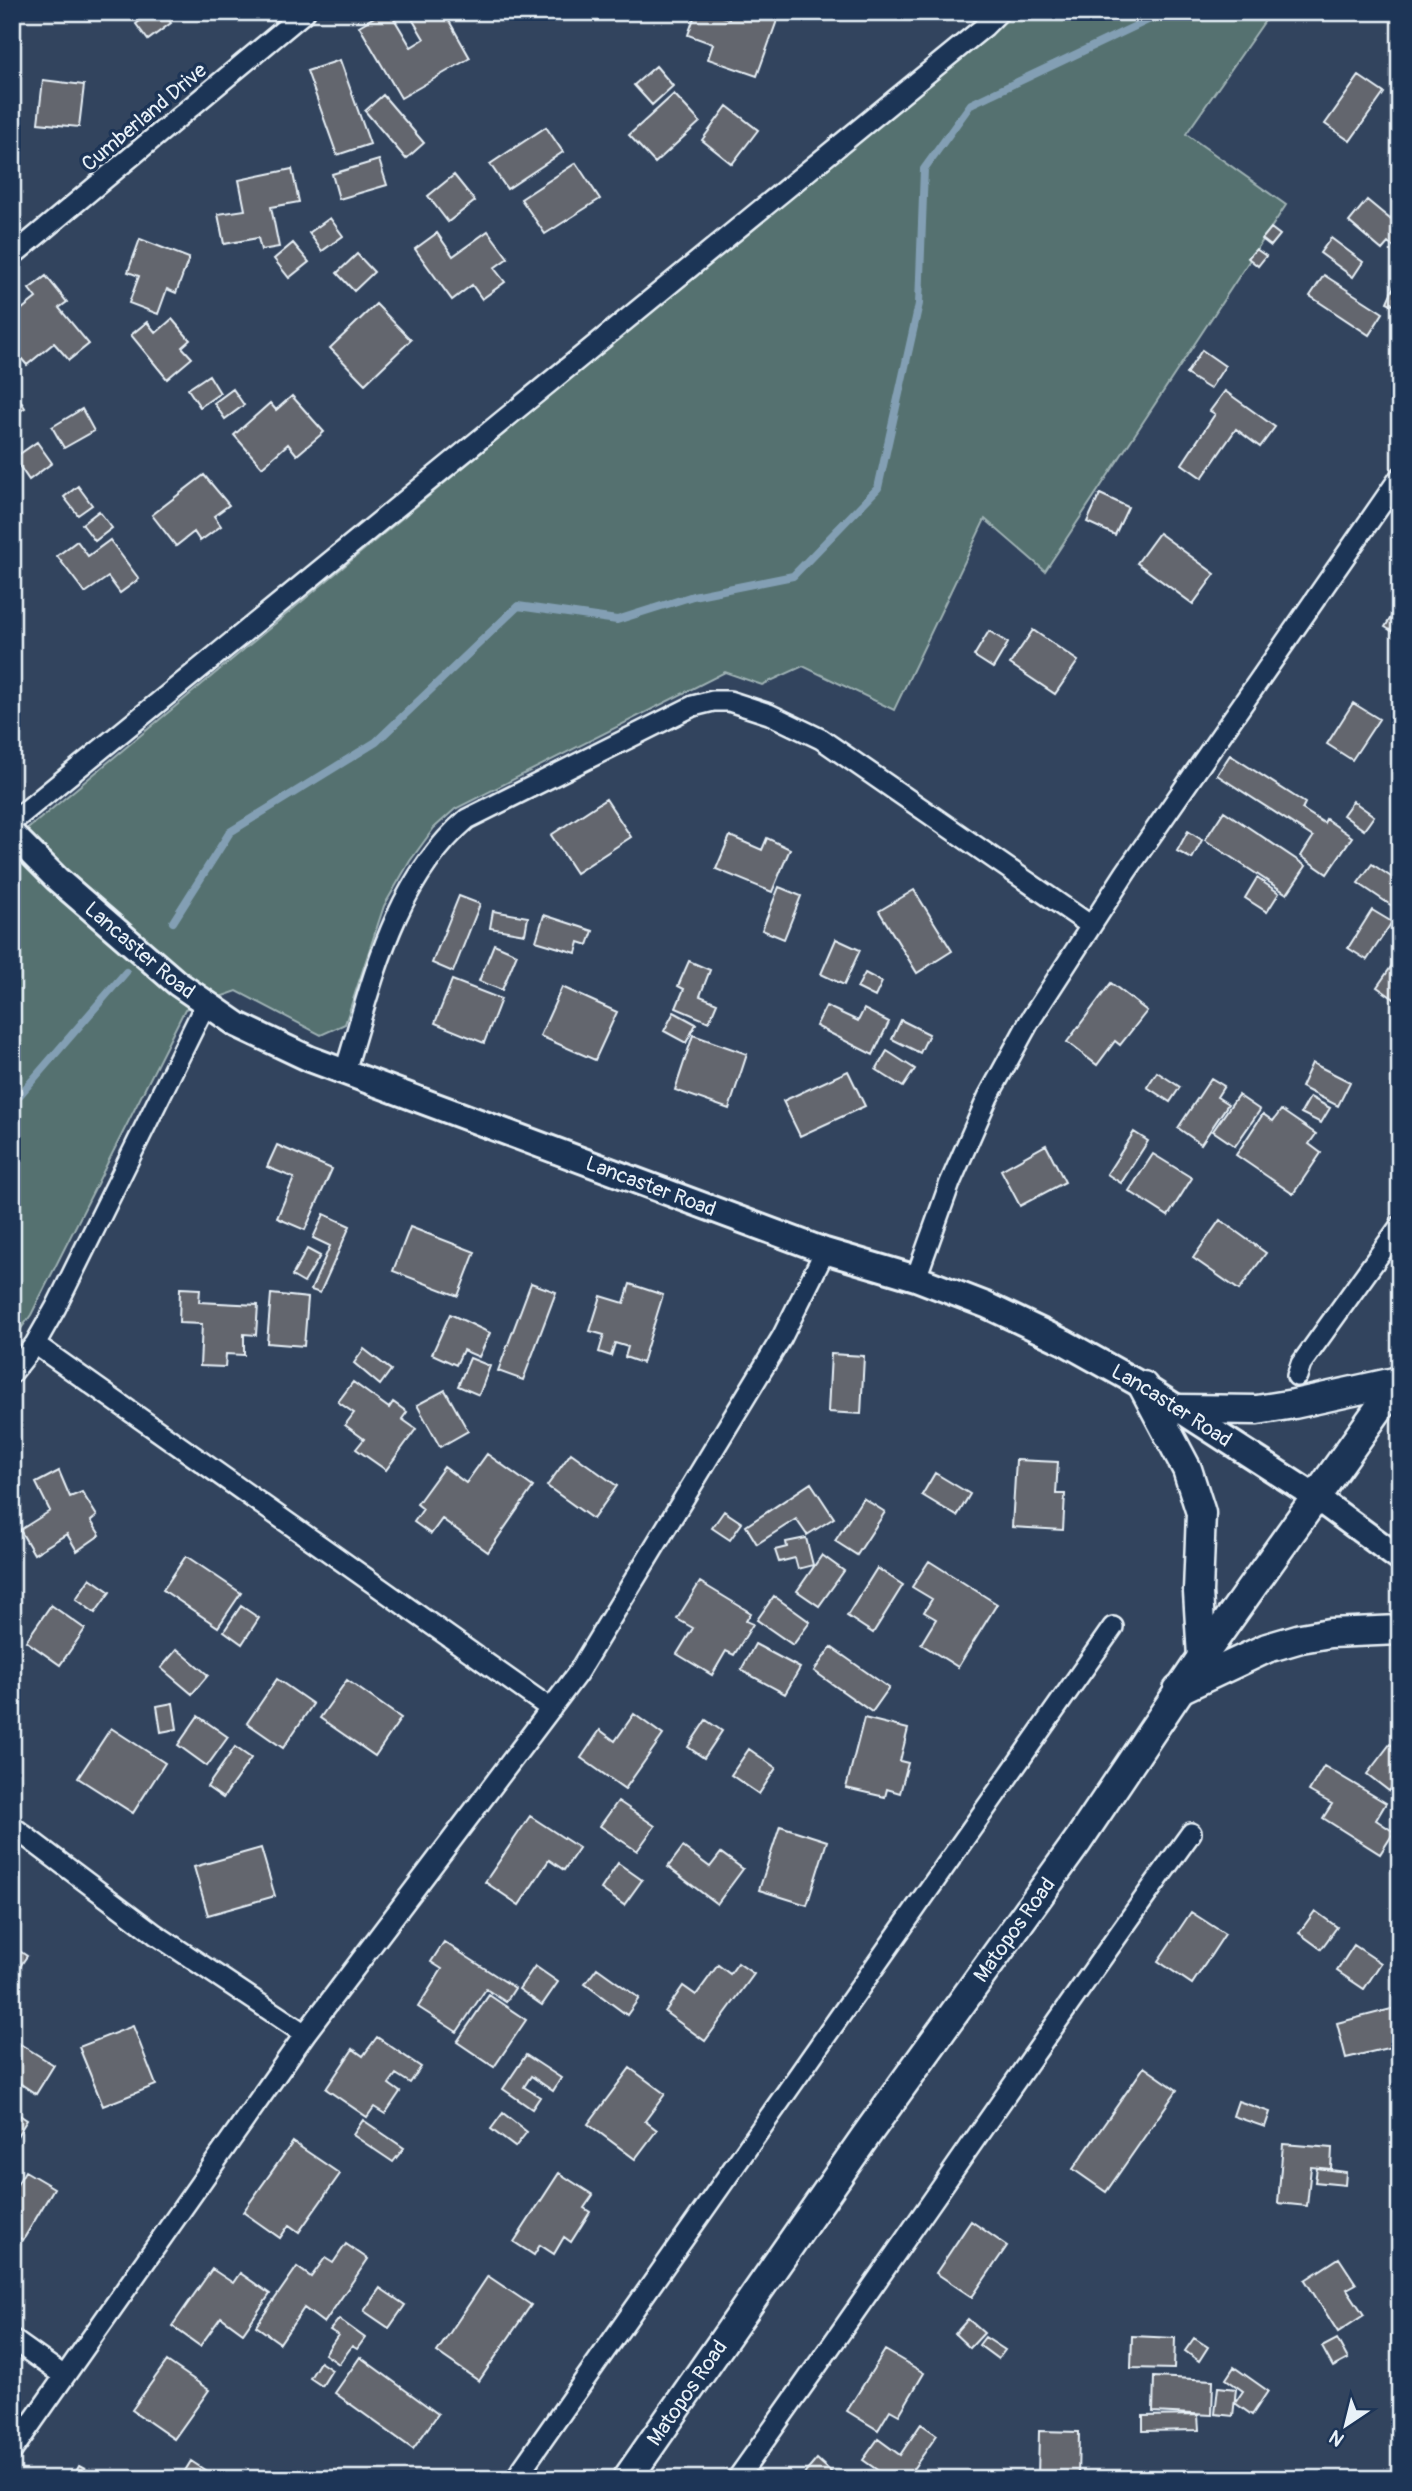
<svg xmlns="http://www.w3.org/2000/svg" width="1412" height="2491" font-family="Pangolin,sans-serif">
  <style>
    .green { fill: #54716f; stroke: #9eb1b4; stroke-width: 2 }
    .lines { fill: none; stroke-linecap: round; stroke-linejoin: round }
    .stream { stroke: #839fb4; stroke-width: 8 }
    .building { fill: #64666e; stroke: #e8f1f8; stroke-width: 2 }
    .minor-casing { stroke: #e8f1f8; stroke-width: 24 }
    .tertiary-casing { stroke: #e8f1f8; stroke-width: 30 }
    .secondary-casing { stroke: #e8f1f8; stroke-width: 33 }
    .minor { stroke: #1d3557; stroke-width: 19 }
    .tertiary { stroke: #1d3557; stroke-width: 24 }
    .secondary { stroke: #1d3557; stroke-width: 28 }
    .labels { text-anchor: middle; stroke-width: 7; stroke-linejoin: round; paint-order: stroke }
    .street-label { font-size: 21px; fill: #e8f1f8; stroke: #1d3557 }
  </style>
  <rect width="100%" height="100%" fill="#32445e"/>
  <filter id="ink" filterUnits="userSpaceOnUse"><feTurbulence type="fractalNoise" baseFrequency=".0143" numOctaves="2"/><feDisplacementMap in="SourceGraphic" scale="14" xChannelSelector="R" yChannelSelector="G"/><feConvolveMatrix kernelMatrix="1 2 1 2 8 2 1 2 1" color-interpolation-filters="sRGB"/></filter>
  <g filter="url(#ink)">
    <path class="green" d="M 1007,12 L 1271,12 L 1186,134 L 1286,205 L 1045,571 L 985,519 L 894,710 L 803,666 L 762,685 L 725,672 L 455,809 L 434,828 L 410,861 L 384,906 L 345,1024 L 321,1035 L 237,991 L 185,1009 L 31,1315 L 12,1341 L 12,842 L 990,30 Z"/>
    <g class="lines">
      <path class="stream" d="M 173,922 L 230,832 L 376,742 L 518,606 L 617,620 L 693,596 L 793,576 L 878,488 L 919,304 L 924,169 L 971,104 L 1165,12
        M 12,1104 L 126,972"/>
    </g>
    <path class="building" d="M 152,12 L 163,12 L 171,23 L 148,40 L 136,24 Z
      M 383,12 L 390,12 L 411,47 L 424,39 L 408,12 L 444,12 L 470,58 L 401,98 L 359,26 Z
      M 696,12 L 712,12 L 729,19 L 731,12 L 780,12 L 757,76 L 708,59 L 713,44 L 688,35 Z
      M 340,60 L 370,144 L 337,155 L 307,71 Z
      M 656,66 L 673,86 L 652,105 L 634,85 Z
      M 1359,76 L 1384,93 L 1350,141 L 1325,124 Z
      M 43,80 L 84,85 L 79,127 L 38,123 Z
      M 674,94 L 700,122 L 655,163 L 629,135 Z
      M 383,95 L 424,143 L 406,159 L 365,111 Z
      M 727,106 L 758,130 L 732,164 L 702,140 Z
      M 546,127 L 563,152 L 507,189 L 490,164 Z
      M 379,160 L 387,185 L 339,199 L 332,174 Z
      M 576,163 L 600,199 L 545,234 L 521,199 Z
      M 292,169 L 299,202 L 271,207 L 279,247 L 261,250 L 258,238 L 224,244 L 218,214 L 245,210 L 239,180 Z
      M 454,175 L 475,201 L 448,222 L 428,196 Z
      M 1367,200 L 1390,219 L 1400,206 L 1400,252 L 1388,243 L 1382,250 L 1349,222 Z
      M 330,218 L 343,236 L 322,251 L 309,233 Z
      M 1271,228 L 1280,235 L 1271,246 L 1262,239 Z
      M 488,231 L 508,258 L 494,268 L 505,282 L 482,299 L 472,285 L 452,300 L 415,249 L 437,233 L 453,256 Z
      M 1331,238 L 1363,262 L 1353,277 L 1320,253 Z
      M 140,239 L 189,258 L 176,293 L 167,289 L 158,314 L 129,303 L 139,276 L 128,272 Z
      M 293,243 L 309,262 L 289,278 L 274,259 Z
      M 1256,249 L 1266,256 L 1258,266 L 1248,258 Z
      M 357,254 L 374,272 L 354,291 L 337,273 Z
      M 1324,275 L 1383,313 L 1369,335 L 1310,296 Z
      M 46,276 L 67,302 L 59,308 L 89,344 L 69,360 L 54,343 L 27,365 L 12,348 L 12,317 L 36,298 L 29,289 Z
      M 1394,286 L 1400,289 L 1400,308 L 1387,302 Z
      M 376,304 L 411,340 L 365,384 L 330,348 Z
      M 172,319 L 190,340 L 182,347 L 192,358 L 167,379 L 131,335 L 147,322 L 156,333 Z
      M 1202,350 L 1225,366 L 1210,389 L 1186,374 Z
      M 209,375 L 220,393 L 200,407 L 188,389 Z
      M 12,388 L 25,408 L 12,416 Z
      M 233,389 L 244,405 L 225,419 L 214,403 Z
      M 1225,391 L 1275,427 L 1260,447 L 1236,429 L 1202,478 L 1182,464 L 1215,414 L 1210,411 Z
      M 292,396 L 324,432 L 297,455 L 288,444 L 262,467 L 234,435 L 270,403 L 276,410 Z
      M 82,409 L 94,431 L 64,448 L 52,427 Z
      M 37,442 L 52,463 L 29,480 L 14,458 Z
      M 204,475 L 229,505 L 214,516 L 221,526 L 200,541 L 194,532 L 176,546 L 152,515 Z
      M 78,486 L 92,505 L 78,515 L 64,497 Z
      M 1100,494 L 1128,507 L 1115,535 L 1087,522 Z
      M 99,511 L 112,528 L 95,541 L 82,524 Z
      M 1159,533 L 1215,574 L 1193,604 L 1137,563 Z
      M 110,540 L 139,579 L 120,593 L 108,577 L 85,593 L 57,556 L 77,541 L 88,556 Z
      M 1400,603 L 1400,636 L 1385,627 Z
      M 1033,630 L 1078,661 L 1055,694 L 1010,664 Z
      M 989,631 L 1008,643 L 993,668 L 974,656 Z
      M 1353,703 L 1379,719 L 1352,760 L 1327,744 Z
      M 1230,755 L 1305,803 L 1302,809 L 1324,823 L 1326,819 L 1352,837 L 1327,874 L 1301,856 L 1313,837 L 1217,775 Z
      M 606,799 L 631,837 L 576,873 L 551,835 Z
      M 1353,801 L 1374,816 L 1364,830 L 1343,815 Z
      M 1224,811 L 1306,866 L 1287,894 L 1205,840 Z
      M 1188,831 L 1202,840 L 1192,859 L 1177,851 Z
      M 730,836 L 762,850 L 767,838 L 790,849 L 772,892 L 716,869 Z
      M 1372,864 L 1400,883 L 1400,896 L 1392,906 L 1358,883 Z
      M 1257,878 L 1279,893 L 1267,912 L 1245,898 Z
      M 779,887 L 801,896 L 784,939 L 762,930 Z
      M 914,890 L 952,951 L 917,973 L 879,911 Z
      M 459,896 L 480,904 L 453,972 L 432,963 Z
      M 1372,910 L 1392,922 L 1367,960 L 1348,948 Z
      M 493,911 L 528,917 L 525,934 L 490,928 Z
      M 544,915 L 593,931 L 588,945 L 579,942 L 576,953 L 536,941 Z
      M 836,939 L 860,950 L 844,985 L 821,974 Z
      M 494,944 L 517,954 L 502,990 L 479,981 Z
      M 1400,954 L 1400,1003 L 1377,987 Z
      M 689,961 L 710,970 L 700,996 L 717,1003 L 709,1022 L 676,1008 L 684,989 L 678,986 Z
      M 865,973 L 882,982 L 875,997 L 857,988 Z
      M 452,980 L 501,999 L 484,1043 L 435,1023 Z
      M 1111,983 L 1147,1011 L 1120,1045 L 1115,1041 L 1097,1065 L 1067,1042 Z
      M 562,987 L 617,1012 L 595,1060 L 540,1036 Z
      M 826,1006 L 858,1021 L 864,1009 L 889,1022 L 873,1055 L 816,1026 Z
      M 674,1012 L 696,1024 L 686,1043 L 664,1031 Z
      M 901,1020 L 929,1034 L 920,1053 L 892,1039 Z
      M 693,1035 L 747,1054 L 729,1109 L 675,1090 Z
      M 887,1051 L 915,1069 L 903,1087 L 876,1070 Z
      M 1312,1063 L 1350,1082 L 1338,1106 L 1301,1087 Z
      M 848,1071 L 865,1106 L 800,1136 L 783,1101 Z
      M 1157,1072 L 1180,1087 L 1170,1102 L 1147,1087 Z
      M 1211,1078 L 1224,1086 L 1217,1097 L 1228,1104 L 1201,1144 L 1178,1128 Z
      M 1238,1095 L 1260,1110 L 1235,1146 L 1213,1131 Z
      M 1310,1097 L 1330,1108 L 1321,1123 L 1301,1113 Z
      M 1281,1110 L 1316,1134 L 1309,1144 L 1321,1153 L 1293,1194 L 1236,1155 L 1263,1114 L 1273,1121 Z
      M 1134,1132 L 1148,1141 L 1121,1183 L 1107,1174 Z
      M 277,1145 L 332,1169 L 305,1230 L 277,1218 L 294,1178 L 267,1167 Z
      M 1046,1145 L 1065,1182 L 1020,1206 L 1001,1170 Z
      M 1153,1154 L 1192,1178 L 1168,1216 L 1129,1191 Z
      M 324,1214 L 350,1226 L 320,1293 L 311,1290 L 330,1246 L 313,1238 Z
      M 1220,1220 L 1266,1253 L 1239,1290 L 1193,1258 Z
      M 410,1227 L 475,1252 L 458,1296 L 393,1271 Z
      M 307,1249 L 320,1256 L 304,1283 L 292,1276 Z
      M 531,1283 L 556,1292 L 523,1380 L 498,1371 Z
      M 630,1284 L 663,1295 L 642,1363 L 625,1357 L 628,1347 L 615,1343 L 611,1356 L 599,1352 L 604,1335 L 590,1331 L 601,1296 L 624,1303 Z
      M 180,1288 L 200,1289 L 199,1302 L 258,1305 L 256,1335 L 244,1334 L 244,1355 L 226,1354 L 225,1367 L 200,1366 L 202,1324 L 179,1323 Z
      M 271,1294 L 308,1298 L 304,1346 L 267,1343 Z
      M 450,1314 L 490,1333 L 479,1357 L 463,1350 L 456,1365 L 432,1354 Z
      M 364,1349 L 391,1370 L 380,1385 L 354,1363 Z
      M 831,1354 L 864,1356 L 861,1414 L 828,1412 Z
      M 470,1358 L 490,1366 L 479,1395 L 458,1386 Z
      M 353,1382 L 389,1408 L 393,1402 L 407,1412 L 402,1419 L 416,1429 L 386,1470 L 356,1449 L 364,1439 L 345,1425 L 354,1413 L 338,1402 Z
      M 445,1390 L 468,1431 L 440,1447 L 417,1405 Z
      M 571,1453 L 617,1486 L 593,1519 L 547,1486 Z
      M 487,1454 L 533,1487 L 488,1552 L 442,1519 L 431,1534 L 414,1522 L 423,1509 L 417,1504 L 444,1467 L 466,1483 Z
      M 1016,1460 L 1058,1462 L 1056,1494 L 1065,1494 L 1063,1530 L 1012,1527 Z
      M 59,1471 L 70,1497 L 82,1492 L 97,1516 L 91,1521 L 100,1535 L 77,1551 L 67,1534 L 34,1554 L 20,1530 L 50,1511 L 36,1483 Z
      M 935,1473 L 970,1494 L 957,1516 L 922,1495 Z
      M 811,1483 L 834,1518 L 807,1535 L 796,1519 L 757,1544 L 746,1526 Z
      M 863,1498 L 885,1512 L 857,1555 L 835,1541 Z
      M 724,1511 L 742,1523 L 730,1540 L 712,1528 Z
      M 806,1538 L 813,1565 L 798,1569 L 795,1558 L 779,1562 L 775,1550 L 787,1547 L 786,1542 Z
      M 822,1555 L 844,1571 L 819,1606 L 797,1591 Z
      M 186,1556 L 241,1593 L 218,1627 L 163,1590 Z
      M 929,1561 L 997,1604 L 958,1667 L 921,1644 L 936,1619 L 924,1612 L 932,1599 L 912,1587 Z
      M 877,1568 L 903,1585 L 873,1633 L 847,1616 Z
      M 90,1578 L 110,1592 L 95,1613 L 76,1599 Z
      M 700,1582 L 751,1613 L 746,1621 L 753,1624 L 734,1655 L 726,1651 L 712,1675 L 677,1654 L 693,1628 L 677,1619 Z
      M 774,1596 L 810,1622 L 793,1645 L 757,1620 Z
      M 51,1605 L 85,1629 L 60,1665 L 26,1641 Z
      M 241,1606 L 259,1618 L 242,1644 L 224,1631 Z
      M 755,1644 L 800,1668 L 785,1694 L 741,1670 Z
      M 831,1647 L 889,1688 L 872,1712 L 814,1671 Z
      M 177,1649 L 208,1675 L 192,1694 L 161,1668 Z
      M 277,1679 L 313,1704 L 283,1748 L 247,1723 Z
      M 347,1680 L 401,1718 L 375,1756 L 320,1718 Z
      M 173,1703 L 177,1729 L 161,1732 L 157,1706 Z
      M 634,1714 L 663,1735 L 625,1789 L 581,1758 L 600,1730 L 615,1741 Z
      M 198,1716 L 228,1737 L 207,1766 L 178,1745 Z
      M 864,1718 L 908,1729 L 900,1761 L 908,1763 L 900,1793 L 887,1789 L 885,1797 L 846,1788 Z
      M 706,1720 L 722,1731 L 704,1758 L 688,1747 Z
      M 111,1728 L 165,1763 L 133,1813 L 78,1778 Z
      M 1390,1744 L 1400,1751 L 1400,1777 L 1389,1791 L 1367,1774 Z
      M 235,1747 L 251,1758 L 223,1798 L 207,1787 Z
      M 749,1749 L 776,1768 L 759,1794 L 731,1775 Z
      M 1324,1766 L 1386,1803 L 1376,1820 L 1394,1832 L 1380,1854 L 1323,1818 L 1332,1804 L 1309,1791 Z
      M 618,1801 L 655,1826 L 637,1851 L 600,1826 Z
      M 530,1816 L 579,1848 L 564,1870 L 549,1860 L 519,1905 L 485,1882 Z
      M 780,1826 L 827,1841 L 807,1905 L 759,1890 Z
      M 683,1847 L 710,1867 L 721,1853 L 743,1869 L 717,1904 L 668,1867 Z
      M 261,1848 L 275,1896 L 208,1915 L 194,1867 Z
      M 618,1863 L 642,1880 L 624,1905 L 601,1889 Z
      M 1315,1911 L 1337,1927 L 1321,1949 L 1299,1933 Z
      M 1191,1912 L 1225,1934 L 1192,1984 L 1158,1961 Z
      M 444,1942 L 515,1988 L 506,2002 L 486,1989 L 457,2032 L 418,2007 L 442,1969 L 431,1962 Z
      M 1354,1945 L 1381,1963 L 1364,1989 L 1337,1971 Z
      M 12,1946 L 27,1956 L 12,1978 Z
      M 738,1963 L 754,1974 L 705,2041 L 665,2012 L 683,1986 L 696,1995 L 718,1965 L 730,1974 Z
      M 535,1966 L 558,1982 L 542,2005 L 519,1989 Z
      M 597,1968 L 639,1998 L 627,2015 L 585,1984 Z
      M 489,1995 L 526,2020 L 494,2067 L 457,2042 Z
      M 1399,2007 L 1400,2045 L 1346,2058 L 1337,2023 Z
      M 133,2026 L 156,2085 L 103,2106 L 79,2047 Z
      M 377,2037 L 421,2067 L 410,2083 L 396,2074 L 389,2084 L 400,2092 L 385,2114 L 374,2107 L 367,2117 L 326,2089 L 353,2049 L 363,2056 Z
      M 20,2044 L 54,2065 L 36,2094 L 12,2078 L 12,2056 Z
      M 526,2055 L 561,2078 L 553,2091 L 531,2076 L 524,2087 L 540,2097 L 532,2109 L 503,2089 Z
      M 1144,2067 L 1177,2090 L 1106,2192 L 1073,2169 Z
      M 630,2068 L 665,2094 L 645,2121 L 657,2130 L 635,2159 L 588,2124 Z
      M 1238,2101 L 1270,2112 L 1265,2127 L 1233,2116 Z
      M 12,2110 L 27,2120 L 15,2139 L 12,2137 Z
      M 503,2113 L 527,2132 L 515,2147 L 491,2129 Z
      M 363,2120 L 404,2148 L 393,2162 L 353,2135 Z
      M 293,2142 L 340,2174 L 299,2232 L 289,2225 L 280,2238 L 243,2212 Z
      M 1283,2144 L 1332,2148 L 1331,2169 L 1311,2167 L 1307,2206 L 1278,2203 Z
      M 1317,2168 L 1346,2172 L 1345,2185 L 1315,2182 Z
      M 25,2171 L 54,2188 L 23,2240 L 12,2233 L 12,2193 Z
      M 559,2173 L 593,2195 L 584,2208 L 590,2212 L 571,2242 L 564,2237 L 554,2254 L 540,2245 L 534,2255 L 514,2242 Z
      M 971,2221 L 1007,2246 L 972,2297 L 936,2273 Z
      M 346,2244 L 368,2259 L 324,2323 L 304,2308 L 280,2343 L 256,2326 L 297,2267 L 311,2277 L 325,2258 L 333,2263 Z
      M 1339,2258 L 1356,2284 L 1347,2289 L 1364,2315 L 1338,2332 L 1305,2280 Z
      M 212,2269 L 233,2283 L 240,2273 L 270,2294 L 243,2333 L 221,2317 L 200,2346 L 172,2326 Z
      M 488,2276 L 531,2305 L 479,2381 L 437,2352 Z
      M 380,2288 L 405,2305 L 389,2328 L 364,2311 Z
      M 339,2319 L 365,2338 L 357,2349 L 352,2346 L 339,2364 L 325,2354 L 338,2335 L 330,2330 Z
      M 968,2319 L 984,2333 L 970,2348 L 955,2334 Z
      M 1132,2336 L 1175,2338 L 1174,2369 L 1131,2368 Z
      M 985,2337 L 1005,2350 L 998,2359 L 979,2345 Z
      M 1194,2338 L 1208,2347 L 1199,2361 L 1185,2351 Z
      M 1337,2339 L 1348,2359 L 1333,2367 L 1322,2347 Z
      M 885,2350 L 924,2373 L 899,2415 L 890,2410 L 878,2430 L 847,2411 Z
      M 360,2357 L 438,2414 L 413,2449 L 335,2393 Z
      M 167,2361 L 209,2390 L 174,2439 L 132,2410 Z
      M 320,2362 L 332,2370 L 322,2386 L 310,2378 Z
      M 1234,2367 L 1268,2391 L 1252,2415 L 1235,2403 L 1243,2391 L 1226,2379 Z
      M 1154,2377 L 1213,2380 L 1212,2415 L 1153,2412 Z
      M 1218,2387 L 1236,2389 L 1233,2416 L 1215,2414 Z
      M 1198,2415 L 1199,2430 L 1143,2431 L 1143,2416 Z
      M 921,2424 L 937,2435 L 906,2479 L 890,2479 L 863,2460 L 878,2439 L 900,2455 Z
      M 1039,2431 L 1079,2432 L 1078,2479 L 1038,2479 Z
      M 817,2459 L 839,2479 L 800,2479 Z
      M 191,2461 L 214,2476 L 212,2479 L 180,2479 Z
      M 79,2466 L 103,2479 L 72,2479 Z"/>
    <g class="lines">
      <g class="minor-casing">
        <path id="minor" d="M 12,256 L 305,12
          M 12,822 L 984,27 L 999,12
          M 345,1071 C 373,981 392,884 467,819 L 693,706 L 713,701 L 729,701 L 769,714 L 821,739 L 1090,925
          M 916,1278 L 950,1183 L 988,1097 L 1029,1022 L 1126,872 L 1400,477
          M 35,1344 L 551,1709
          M 12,1373 L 35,1344 L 56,1307 L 205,1005
          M 1297,1376 L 1301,1364 L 1400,1226
          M 12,1826 L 155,1934 L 305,2034
          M 12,2339 L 64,2376
          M 12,2451 L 305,2034 L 577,1674 L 782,1337 L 825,1251
          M 515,2479 L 1113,1627
          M 737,2479 C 890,2265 1037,2046 1191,1833"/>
      </g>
      <g class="tertiary-casing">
        <g id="tertiary">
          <path id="s1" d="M 12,834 L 57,879 L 177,983 L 238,1025 L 310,1059 L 825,1251 L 916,1278 L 986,1305 L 1064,1342 L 1143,1386 L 1317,1498 L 1400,1559"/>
        </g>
      </g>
      <g class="secondary-casing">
        <g id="secondary">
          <path d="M 1143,1386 L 1187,1469 L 1201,1513 L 1198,1592 L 1202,1657"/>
          <path d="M 1179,1409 L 1257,1410 L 1294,1404 L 1399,1381"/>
          <path d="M 1178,1690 L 1267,1648 L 1301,1638 L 1330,1633 L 1400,1630"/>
          <path id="s2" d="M 627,2479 L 865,2137 L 1078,1841 L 1202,1657 L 1400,1379"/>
        </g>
      </g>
      <use href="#minor" class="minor"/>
      <use href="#tertiary" class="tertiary"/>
      <use href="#secondary" class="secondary"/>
    </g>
  </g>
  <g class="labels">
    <g class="street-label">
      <text transform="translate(144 117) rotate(-40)" y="7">Cumberland Drive</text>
      <text dy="7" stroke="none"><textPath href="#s1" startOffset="173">Lancaster Road</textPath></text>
      <text dy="7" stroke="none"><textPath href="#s1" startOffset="740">Lancaster Road</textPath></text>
      <text dy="7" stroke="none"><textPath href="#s1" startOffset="1307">Lancaster Road</textPath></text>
      <text dy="7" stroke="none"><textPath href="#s2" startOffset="672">Matopos Road</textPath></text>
      <text dy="7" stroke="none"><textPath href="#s2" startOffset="105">Matopos Road</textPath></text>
    </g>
  </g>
  <rect width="1412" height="2491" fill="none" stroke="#1d3557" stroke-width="42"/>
  <rect x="21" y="21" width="1370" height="2449" fill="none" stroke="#e8f1f8" stroke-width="2.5" filter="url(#ink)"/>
  <g transform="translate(1346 2425) rotate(215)" stroke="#1d3557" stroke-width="5" paint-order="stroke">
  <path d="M0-5L12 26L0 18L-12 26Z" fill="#e8f1f8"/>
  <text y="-10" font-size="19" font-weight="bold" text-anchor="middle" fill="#e8f1f8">N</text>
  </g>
</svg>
